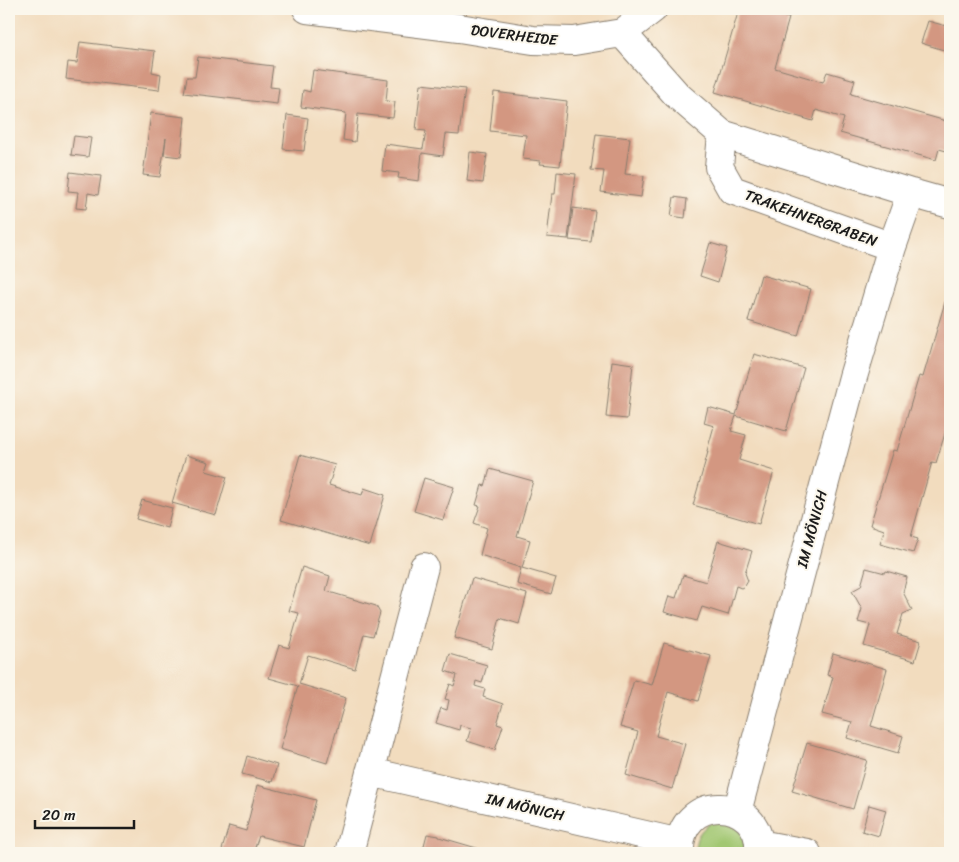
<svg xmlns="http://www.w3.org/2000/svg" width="959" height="862" font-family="Sriracha,sans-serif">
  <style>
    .green { fill: #a2c772; stroke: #5f7247 }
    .building { fill: #d39781 }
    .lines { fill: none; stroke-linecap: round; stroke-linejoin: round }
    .street-casing { stroke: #877c6d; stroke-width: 30 }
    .street { stroke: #fff; stroke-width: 28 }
    .labels { text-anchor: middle; stroke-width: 4; stroke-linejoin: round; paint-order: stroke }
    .street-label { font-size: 15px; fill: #1c1c1c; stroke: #fbf7ec }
  </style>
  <rect width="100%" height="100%" fill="#fbf7ec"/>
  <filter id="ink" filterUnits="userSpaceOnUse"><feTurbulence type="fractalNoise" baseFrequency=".02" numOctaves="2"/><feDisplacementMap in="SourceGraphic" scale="10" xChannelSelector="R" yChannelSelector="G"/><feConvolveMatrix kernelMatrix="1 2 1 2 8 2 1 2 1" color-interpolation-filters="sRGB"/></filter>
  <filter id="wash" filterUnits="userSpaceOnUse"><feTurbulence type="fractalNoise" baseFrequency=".0096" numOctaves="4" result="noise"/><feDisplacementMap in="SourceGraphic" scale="20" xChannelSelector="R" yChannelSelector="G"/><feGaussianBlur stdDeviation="1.12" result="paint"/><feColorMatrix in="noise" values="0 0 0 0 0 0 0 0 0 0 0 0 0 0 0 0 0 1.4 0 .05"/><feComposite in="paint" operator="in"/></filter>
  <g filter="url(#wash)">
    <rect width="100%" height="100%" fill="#f2dcbe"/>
    <path class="green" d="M 716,821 L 726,821 L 743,832 L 747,853 L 695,853 C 695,837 700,828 716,821 Z"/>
    <g id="blocks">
      <path class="building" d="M 739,9 L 756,9 L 789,18 L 775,68 L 823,82 L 827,72 L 855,80 L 851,94 L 946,121 L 950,110 L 950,152 L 939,149 L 936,160 L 840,133 L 844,118 L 816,110 L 813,121 L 715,92 Z
        M 928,21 L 950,27 L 950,52 L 921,43 Z
        M 80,42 L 155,51 L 152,72 L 161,74 L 159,90 L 66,79 L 68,62 L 77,63 Z
        M 198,57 L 273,66 L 270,87 L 279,88 L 277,104 L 184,93 L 187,77 L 195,77 Z
        M 313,70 L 388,80 L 386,101 L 395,102 L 393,118 L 358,114 L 355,142 L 343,140 L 346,113 L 301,107 L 303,90 L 310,92 Z
        M 421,84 L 465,89 L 459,135 L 446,134 L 443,156 L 422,153 L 419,181 L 398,178 L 399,173 L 382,171 L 385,144 L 423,149 L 426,131 L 416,130 Z
        M 494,92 L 567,101 L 560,166 L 540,164 L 541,161 L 523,159 L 526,135 L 490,131 Z
        M 151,113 L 185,117 L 181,157 L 164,155 L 166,138 L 160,177 L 143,175 Z
        M 287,115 L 308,118 L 304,151 L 283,149 Z
        M 596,134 L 630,138 L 625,174 L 644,176 L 641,197 L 601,192 L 604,171 L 591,170 Z
        M 74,136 L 91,138 L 88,157 L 71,155 Z
        M 470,152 L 487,154 L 483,183 L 467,181 Z
        M 70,172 L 101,176 L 98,195 L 88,193 L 86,209 L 76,208 L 78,192 L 68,191 Z
        M 557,172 L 576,174 L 568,239 L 547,237 L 552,194 L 555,194 Z
        M 674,197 L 687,199 L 685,218 L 671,216 Z
        M 573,208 L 595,211 L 591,242 L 569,240 Z
        M 710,243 L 727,248 L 718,282 L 700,276 Z
        M 761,275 L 811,289 L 798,336 L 748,321 Z
        M 945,302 L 950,304 L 950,417 L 936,463 L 932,462 L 911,537 L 918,539 L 913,553 L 880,544 L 884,530 L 870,525 L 893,450 L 897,451 L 919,376 L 923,377 Z
        M 754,354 L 804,368 L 786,431 L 736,416 L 731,431 L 746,435 L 739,460 L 774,471 L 759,524 L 693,505 L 708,452 L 707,451 L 714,426 L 704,423 L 708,407 L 736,415 Z
        M 612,361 L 633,364 L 627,419 L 606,417 Z
        M 186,455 L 209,462 L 206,471 L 227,477 L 216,515 L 172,503 Z
        M 300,455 L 335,465 L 329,485 L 362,495 L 364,488 L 385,495 L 370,546 L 281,520 Z
        M 490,469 L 533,481 L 517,536 L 530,540 L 522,568 L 556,578 L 551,594 L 517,584 L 521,568 L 480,555 L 487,528 L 474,523 L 480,506 L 476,505 L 482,485 L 485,486 Z
        M 424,478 L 454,487 L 443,520 L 414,511 Z
        M 142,500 L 172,508 L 167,528 L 136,519 Z
        M 718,541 L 752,551 L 745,573 L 748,581 L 745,586 L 741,588 L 736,586 L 728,615 L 702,607 L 697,621 L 664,612 L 669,596 L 676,598 L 683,575 L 706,582 Z
        M 302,567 L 330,576 L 326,591 L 376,606 L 380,613 L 373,636 L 364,634 L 355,669 L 308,655 L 299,684 L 346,698 L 327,763 L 280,749 L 298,686 L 269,678 L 279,645 L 289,648 L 299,613 L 289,611 Z
        M 866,568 L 885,573 L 886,571 L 907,577 L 903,592 L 912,610 L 903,614 L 897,634 L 921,641 L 915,661 L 864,646 L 870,625 L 858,622 L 862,609 L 852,591 L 861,586 Z
        M 472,578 L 527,594 L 519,624 L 500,618 L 492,649 L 454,638 Z
        M 664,643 L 711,656 L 698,701 L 668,692 L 656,736 L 685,744 L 672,789 L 626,775 L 638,732 L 620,727 L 634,680 L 652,685 Z
        M 833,653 L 887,669 L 871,726 L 903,736 L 898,753 L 847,738 L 852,722 L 822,714 L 833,677 L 827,675 Z
        M 450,654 L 487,665 L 482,683 L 476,681 L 475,686 L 485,689 L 483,697 L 503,704 L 497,724 L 503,726 L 495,750 L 467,741 L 471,728 L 460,725 L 459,730 L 436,723 L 441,708 L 447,710 L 449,700 L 445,699 L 450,684 L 454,686 L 457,675 L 445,671 Z
        M 807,743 L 867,760 L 853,809 L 792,791 Z
        M 247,756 L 277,765 L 272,782 L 242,774 Z
        M 257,785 L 316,800 L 304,847 L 259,836 L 253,853 L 221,853 L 229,826 L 246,831 Z
        M 869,805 L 886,810 L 879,836 L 862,831 Z
        M 427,834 L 439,836 L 439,837 L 480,849 L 479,853 L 422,853 Z"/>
    </g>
  </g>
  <g filter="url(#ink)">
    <use href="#blocks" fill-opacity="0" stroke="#877c6d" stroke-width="1"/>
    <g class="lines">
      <g class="street-casing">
        <path id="street" d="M 307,9 L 459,28 L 533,40 L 574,41 L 622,33 L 653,9
          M 622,33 L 677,95 L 722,134 L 911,193 L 950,204
          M 722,134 L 719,167 L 732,190 L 892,247
          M 370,772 L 680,843
          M 737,812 L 853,377 L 892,247 L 911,193
          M 759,844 L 807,853
          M 349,853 L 424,567
          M 680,853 C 677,791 764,795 759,853"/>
      </g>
      <use href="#street" class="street"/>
    </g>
  </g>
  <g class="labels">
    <g class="street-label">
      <text transform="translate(514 35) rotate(7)" y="5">DOVERHEIDE</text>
      <text transform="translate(811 218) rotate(20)" y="5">TRAKEHNERGRABEN</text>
      <text transform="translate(812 529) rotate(-75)" y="5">IM MÖNICH</text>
      <text transform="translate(525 807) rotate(13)" y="5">IM MÖNICH</text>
    </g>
  </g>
  <rect width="959" height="862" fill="none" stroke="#fbf7ec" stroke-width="30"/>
  <path d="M35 820v8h99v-8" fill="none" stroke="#1c1c1c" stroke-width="2.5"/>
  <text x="42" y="820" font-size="15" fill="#1c1c1c" stroke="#fbf7ec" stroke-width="4" paint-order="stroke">20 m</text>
</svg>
